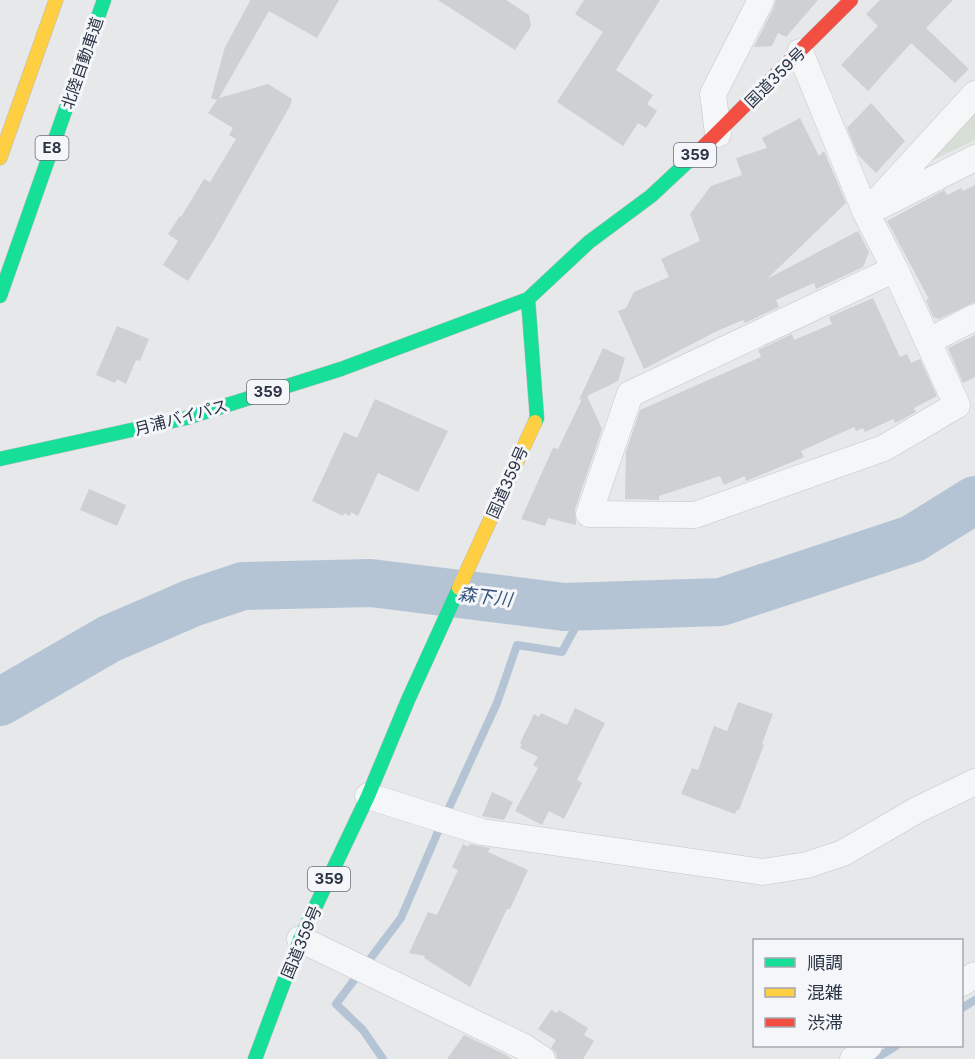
<svg xmlns="http://www.w3.org/2000/svg" width="975" height="1059" font-family="Inter,'Noto Sans JP',sans-serif">
  <style>
    .green { fill: #d6ded6 }
    .lines { fill: none; stroke-linecap: round; stroke-linejoin: round }
    .stream { stroke: #b4c4d5; stroke-width: 8 }
    .river { stroke: #b4c4d5; stroke-width: 48 }
    .building { fill: #ced0d3 }
    .street-casing { stroke: #c4c6c8; stroke-width: 27 }
    .fast-casing { stroke: #b8bbbf; stroke-width: 15 }
    .slow-casing { stroke: #b8bbbf; stroke-width: 15 }
    .jam-casing { stroke: #b8bbbf; stroke-width: 15 }
    .street { stroke: #f5f6f7; stroke-width: 26 }
    .fast { stroke: #16e098; stroke-width: 14 }
    .slow { stroke: #ffcf43; stroke-width: 14 }
    .jam { stroke: #f24e42; stroke-width: 14 }
    .labels { text-anchor: middle; stroke-width: 6; stroke-linejoin: round; paint-order: stroke }
    .shield { fill: #f4f6f9; stroke: #676e7b; stroke-width: 1.5 }
    .shield-label { font-size: 15px; font-weight: bold; fill: #2b3445 }
    .street-label { font-size: 16px; fill: #2b3445; stroke: #f4f6f9 }
    .water-label { font-size: 18px; font-style: italic; fill: #34527a; stroke: #f4f6f9 }
  </style>
  <rect width="100%" height="100%" fill="#e6e8ea"/>
  <path class="green" d="M 975,107 L 975,140 L 918,167 Z"/>
  <g class="lines">
    <path class="stream" d="M 962,1008 L 975,1000
      M 383,1059 L 363,1030 L 336,1004 L 401,918 L 437,834 L 497,703 L 517,645 L 562,652 L 587,606
      M 875,1059 L 896,1046"/>
    <path class="river" d="M 0,702 L 109,639 L 192,603 L 243,586 L 371,583 L 564,607 L 721,602 L 912,539 L 975,500"/>
  </g>
  <path class="building" d="M 249,0 L 339,0 L 317,38 L 269,11 L 219,98 L 268,84 L 292,99 L 290,106 L 215,238 L 188,281 L 163,265 L 178,241 L 168,234 L 180,216 L 181,217 L 204,179 L 210,182 L 236,139 L 229,135 L 233,128 L 208,113 L 217,100 L 211,98 L 225,47 L 250,1 Z
    M 438,0 L 506,0 L 529,15 L 531,26 L 515,50 Z
    M 584,0 L 660,0 L 616,70 L 653,95 L 647,104 L 657,111 L 646,128 L 638,123 L 623,146 L 557,102 L 603,32 L 575,14 Z
    M 776,0 L 818,0 L 786,37 L 778,33 L 772,46 L 754,47 L 774,7 Z
    M 880,0 L 953,0 L 926,28 L 969,69 L 955,83 L 911,43 L 868,91 L 841,65 L 878,26 L 866,14 Z
    M 871,103 L 905,141 L 876,173 L 858,155 L 847,128 Z
    M 800,118 L 819,156 L 824,151 L 846,203 L 767,279 L 858,231 L 869,252 L 863,267 L 816,289 L 814,283 L 776,300 L 779,307 L 745,323 L 743,320 L 717,331 L 644,369 L 618,311 L 626,308 L 634,292 L 669,277 L 661,259 L 700,241 L 690,214 L 711,186 L 742,175 L 736,158 L 767,148 L 762,138 Z
    M 975,185 L 975,302 L 939,319 L 933,317 L 926,300 L 929,299 L 887,221 L 944,190 L 947,195 L 961,188 L 963,191 Z
    M 873,298 L 900,357 L 907,354 L 911,363 L 920,359 L 937,396 L 914,408 L 916,412 L 905,418 L 895,423 L 893,419 L 865,432 L 863,428 L 856,431 L 854,427 L 801,451 L 804,457 L 746,481 L 745,476 L 724,485 L 720,476 L 659,496 L 659,500 L 625,499 L 626,452 L 640,410 L 761,357 L 758,350 L 792,334 L 794,340 L 832,324 L 829,317 Z
    M 117,326 L 149,339 L 140,361 L 136,360 L 126,384 L 117,379 L 115,383 L 96,375 Z
    M 975,335 L 975,377 L 963,383 L 948,348 Z
    M 603,348 L 625,358 L 618,381 L 587,396 L 602,429 L 575,509 L 576,525 L 548,518 L 545,526 L 521,519 L 553,448 L 558,449 L 582,399 L 579,400 Z
    M 375,399 L 448,431 L 418,492 L 378,473 L 358,516 L 351,512 L 350,516 L 344,513 L 343,516 L 312,501 L 344,432 L 357,438 Z
    M 89,489 L 126,505 L 117,526 L 80,510 Z
    M 738,702 L 773,714 L 762,744 L 764,745 L 739,810 L 737,810 L 735,814 L 681,794 L 692,768 L 698,770 L 714,726 L 727,731 Z
    M 575,708 L 605,723 L 577,780 L 582,783 L 564,819 L 549,811 L 542,825 L 515,811 L 538,768 L 533,765 L 538,757 L 520,748 L 522,744 L 520,743 L 534,714 L 539,717 L 541,713 L 567,725 Z
    M 492,792 L 513,802 L 504,820 L 482,816 Z
    M 463,844 L 468,847 L 470,844 L 490,848 L 488,852 L 528,870 L 510,909 L 507,909 L 470,987 L 424,958 L 425,956 L 409,953 L 428,912 L 437,915 L 458,870 L 452,867 Z
    M 551,1010 L 557,1013 L 559,1010 L 588,1028 L 584,1035 L 594,1041 L 583,1059 L 557,1059 L 556,1053 L 551,1048 L 556,1040 L 538,1029 Z
    M 464,1035 L 506,1055 L 512,1059 L 447,1059 Z"/>
  <g class="lines">
    <g class="street-casing">
      <path id="street" d="M 800,52 L 866,213 L 895,269 L 957,405 L 884,448 L 695,515 L 589,514 L 630,394 L 895,269
        M 718,134 L 713,94 L 761,0
        M 880,206 L 975,158
        M 866,213 L 975,94
        M 929,341 L 975,317
        M 368,796 L 482,832 L 763,872 L 807,865 L 843,853 L 917,810 L 975,782
        M 300,939 L 524,1047 L 542,1059
        M 962,983 L 975,975
        M 853,1059 L 869,1046"/>
    </g>
    <g class="fast-casing">
      <path id="fast" d="M 0,296 L 104,0
        M 528,299 L 537,418 L 535,422
        M 0,459 L 186,418 L 341,369 L 528,299 L 589,242 L 651,196 L 696,154
        M 255,1059 L 300,939 L 368,796 L 408,700 L 459,588"/>
    </g>
    <g class="slow-casing">
      <path id="slow" d="M 0,158 L 56,0
        M 459,588 L 535,422"/>
    </g>
    <g class="jam-casing">
      <path id="jam" d="M 696,154 L 851,0"/>
    </g>
    <use href="#street" class="street"/>
    <use href="#fast" class="fast"/>
    <use href="#slow" class="slow"/>
    <use href="#jam" class="jam"/>
  </g>
  <g class="labels">
    <g class="shield">
      <rect x="35.5" y="136" width="33" height="24" rx="4.5"/>
      <rect x="674" y="143" width="42" height="24" rx="4.5"/>
      <rect x="247" y="380" width="42" height="24" rx="4.5"/>
      <rect x="308" y="867" width="42" height="24" rx="4.5"/>
    </g>
    <g class="shield-label">
      <text x="52" y="153">E8</text>
      <text x="695" y="160">359</text>
      <text x="268" y="397">359</text>
      <text x="329" y="884">359</text>
    </g>
    <g class="street-label">
      <text transform="translate(82 63) rotate(-71)" y="6">北陸自動車道</text>
      <text transform="translate(775 77) rotate(-45)" y="6">国道359号</text>
      <text transform="translate(181 417) rotate(-15)" y="6">月浦バイパス</text>
      <text transform="translate(507 482) rotate(-66)" y="6">国道359号</text>
      <text transform="translate(301 942) rotate(-67)" y="6">国道359号</text>
    </g>
    <g class="water-label">
      <text transform="translate(485 597) rotate(7)" y="6">森下川</text>
    </g>
  </g>
  <rect x="753" y="939" width="210" height="108" fill="#f4f6f9" stroke="#a4a8b1" stroke-width="1.5"/>
  <rect x="765" y="958" width="30" height="9" fill="#16e098" stroke="#a4a8b1" stroke-width="1.5"/>
  <text x="807" y="969" font-size="18" fill="#2b3445">順調</text>
  <rect x="765" y="988" width="30" height="9" fill="#ffcf43" stroke="#a4a8b1" stroke-width="1.5"/>
  <text x="807" y="999" font-size="18" fill="#2b3445">混雑</text>
  <rect x="765" y="1018" width="30" height="9" fill="#f24e42" stroke="#a4a8b1" stroke-width="1.5"/>
  <text x="807" y="1029" font-size="18" fill="#2b3445">渋滞</text>
</svg>
